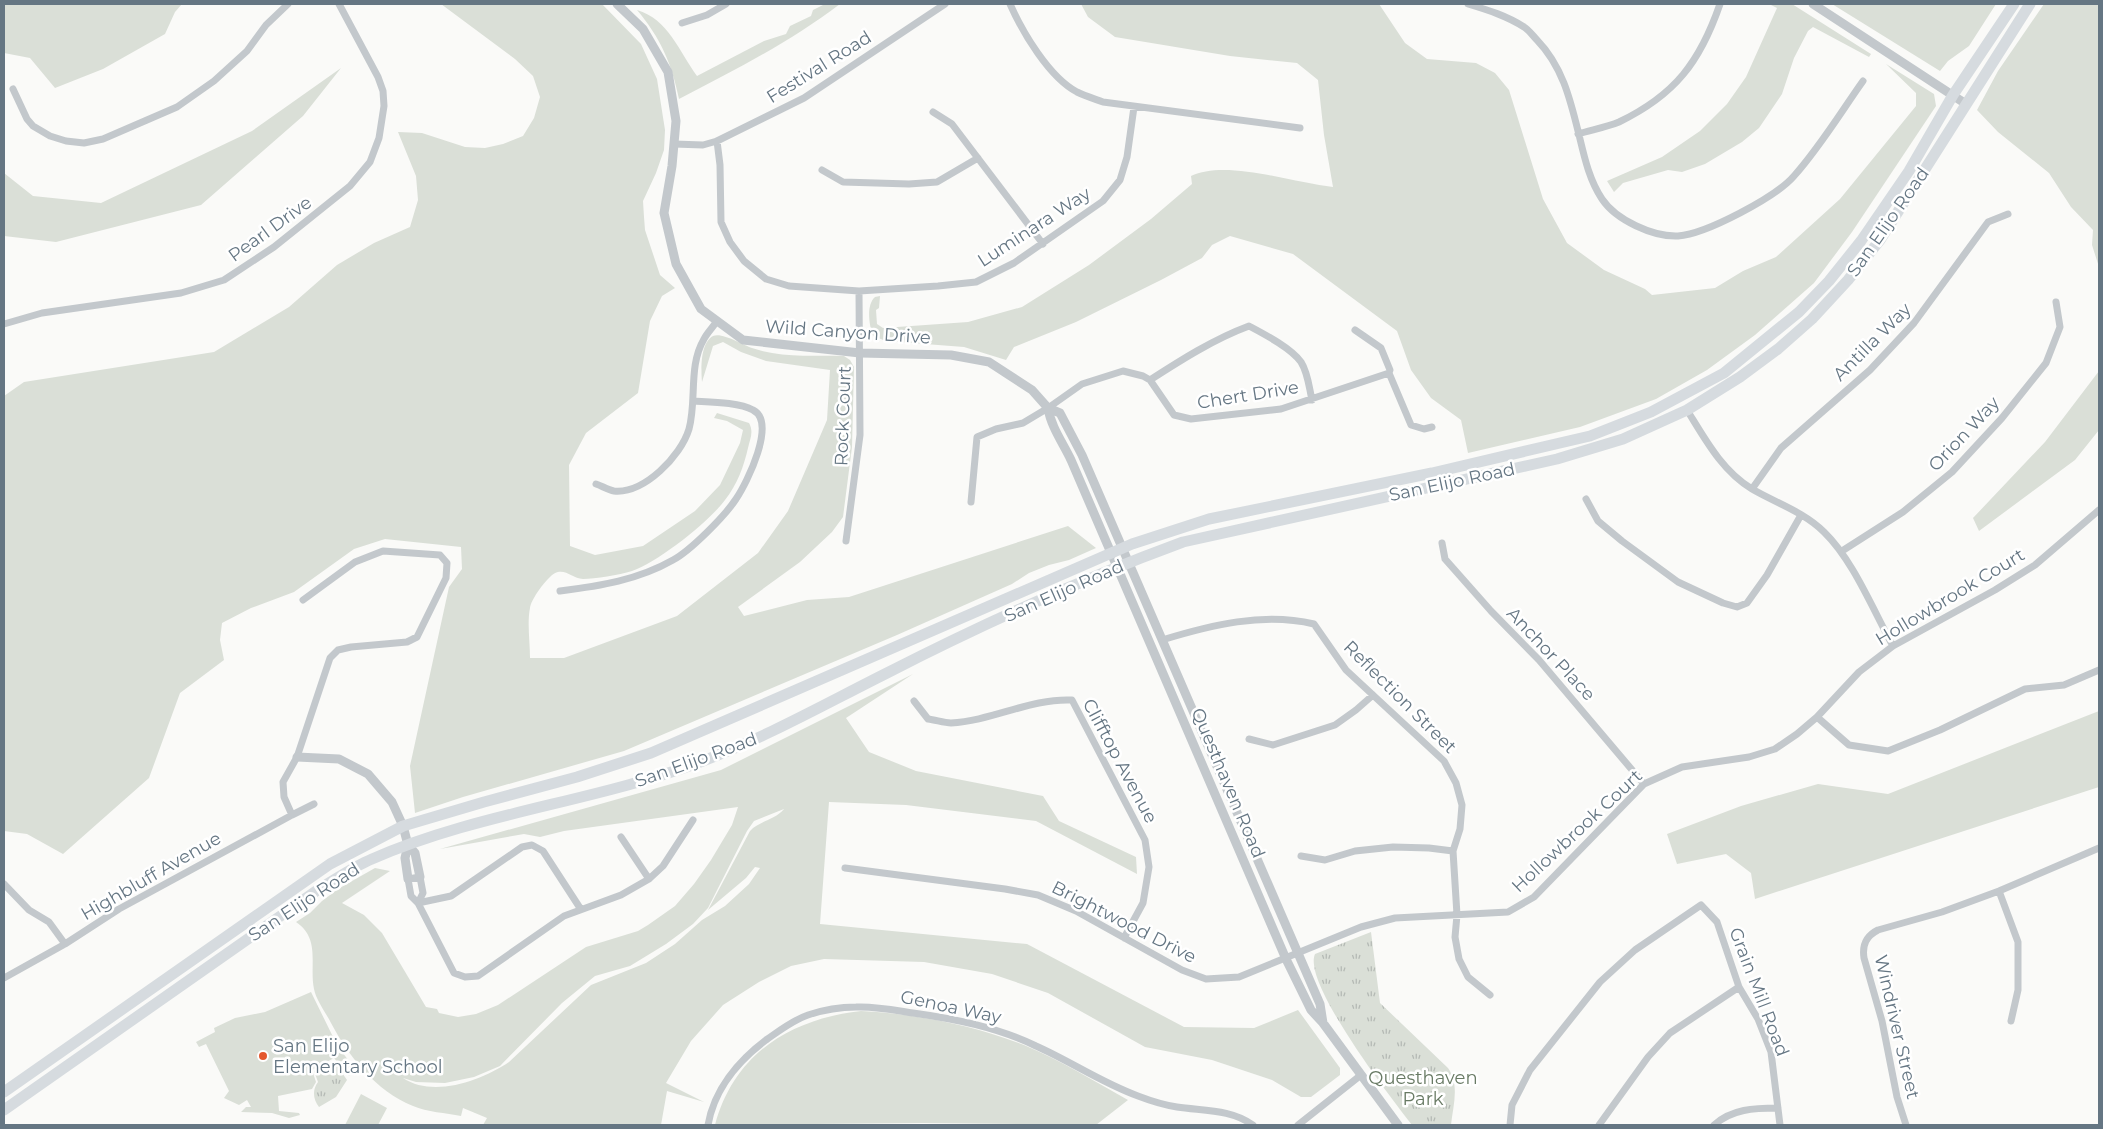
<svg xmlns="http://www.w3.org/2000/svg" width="2103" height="1129" font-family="Montserrat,sans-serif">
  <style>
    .grass { fill: #dadfd7; fill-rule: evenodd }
    .park { fill: url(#park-tufts) }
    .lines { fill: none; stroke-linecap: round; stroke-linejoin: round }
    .minor { stroke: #c3c8cc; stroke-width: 7 }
    .tertiary { stroke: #c3c8cc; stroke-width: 9 }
    .primary { stroke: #d6dbdf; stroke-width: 11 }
    .poi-dot { fill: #e4572e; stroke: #fff; stroke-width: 2 }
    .labels { text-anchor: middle; stroke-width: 5; stroke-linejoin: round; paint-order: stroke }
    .street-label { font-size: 18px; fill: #657683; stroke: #fff }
    .poi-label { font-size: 18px; fill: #657683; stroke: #fff; text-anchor: start }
    .park-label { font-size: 18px; fill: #687a64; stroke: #fff }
  </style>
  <defs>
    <pattern id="park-tufts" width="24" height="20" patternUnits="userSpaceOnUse" patternTransform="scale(1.25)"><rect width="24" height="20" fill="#dadfd7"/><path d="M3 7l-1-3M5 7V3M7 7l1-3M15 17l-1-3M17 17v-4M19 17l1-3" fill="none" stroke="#b4b9b4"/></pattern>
  </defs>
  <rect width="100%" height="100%" fill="#fafaf8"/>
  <path class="grass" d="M 4,4 L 182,4 L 175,12 L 165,34 L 103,69 L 55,88 L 30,58 L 4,53 Z
    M 441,4 L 602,4 L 641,44 L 657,79 L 665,130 L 664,150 L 656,173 L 643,201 L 644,217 L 645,230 L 660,275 L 675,288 L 662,296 L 650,321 L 638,393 L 586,433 L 569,465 L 570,546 L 595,555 L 643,546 L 695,511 L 720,485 L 740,443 L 743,430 L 727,421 L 714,418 L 717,413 L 749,423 C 754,432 750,439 748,448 C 744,466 737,485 725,500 C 709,522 658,562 632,571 C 619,575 595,579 583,579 C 570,578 562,563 548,579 C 542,585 531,600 530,608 C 527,623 530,642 530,658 L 564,658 L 677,616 L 758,553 L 788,511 L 827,420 L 830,370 L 766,361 L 741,352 L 723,342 L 713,346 L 702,382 C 701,370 700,343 713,336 C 722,332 743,345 752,348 C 781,358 814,355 844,356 L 850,360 L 854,367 L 852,447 L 843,517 L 832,532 L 800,562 L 738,607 L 744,616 L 807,600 L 849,597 L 1068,526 L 1096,548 L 1069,560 L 1049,565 L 1029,573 L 1012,584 L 897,635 L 624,751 L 463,797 L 415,813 L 410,766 L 449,587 L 462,569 L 461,547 L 385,539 L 354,549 L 294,592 L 251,608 L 222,623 L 220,640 L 224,660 L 180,693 L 149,778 L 63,854 L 27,834 L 4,831 L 4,396 L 24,382 L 214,352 L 289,307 L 337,265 L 374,243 L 410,227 L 418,200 L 416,176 L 398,132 L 422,133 L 465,147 L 485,148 L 503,144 L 523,136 L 534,118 L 540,97 L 533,76 L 515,59 Z
    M 825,4 L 840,4 C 790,42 735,70 679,99 C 672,64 660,37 637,10 C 668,19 679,51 697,76 L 764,41 L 786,34 L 790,26 L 811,16 L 813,10 Z
    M 1081,4 L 1379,4 L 1405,43 L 1427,59 L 1476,63 L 1495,73 L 1509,90 L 1543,199 L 1567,243 L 1604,270 L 1645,289 L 1652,295 L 1715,288 L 1743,271 L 1776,257 L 1840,199 L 1916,106 L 1916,93 L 1886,64 L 1934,94 L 1936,106 L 1852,232 L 1814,283 L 1755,335 L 1707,370 L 1656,399 L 1580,427 L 1468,453 L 1461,420 L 1431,398 L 1411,370 L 1397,331 L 1293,254 L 1230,236 L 1212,245 L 1202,258 L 1161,280 L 1076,322 L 1014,347 L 1006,360 L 964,347 L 886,341 L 873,336 C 869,325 866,305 875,297 L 880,296 L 879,308 L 876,310 L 877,324 L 883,328 L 968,322 L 1022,307 L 1089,265 L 1151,219 L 1192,184 L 1191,176 C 1226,159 1294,183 1333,187 L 1324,135 L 1318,80 L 1297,63 L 1230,56 L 1115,37 L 1088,17 Z
    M 1769,4 L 1792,4 L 1871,54 L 1869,57 L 1813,27 L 1808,31 L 1794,58 L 1782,94 L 1759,128 L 1742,142 L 1705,164 L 1682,172 L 1668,170 L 1623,183 L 1614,192 L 1607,181 L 1662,157 L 1700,131 L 1727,104 L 1746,77 L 1777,8 Z
    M 1832,4 L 1996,4 L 1969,46 L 1948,61 L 1940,71 Z
    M 2044,4 L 2099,4 L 2099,267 L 2092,245 L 2093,230 L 2071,207 L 2049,173 L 1998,132 L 1977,110 L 1998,71 Z
    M 341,68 L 303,116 L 201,205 L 56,242 L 4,236 L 4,173 L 33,196 L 101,203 L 252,131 Z
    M 2099,371 L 2099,430 L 2075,460 L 1979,531 L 1973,518 L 2045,442 Z
    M 913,674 L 846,718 L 869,752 L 916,771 L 1043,796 L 1059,821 L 1136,857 L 1137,874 L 1036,821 L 906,805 L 829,802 L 820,924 L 1027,944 L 1184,1027 L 1254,1028 L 1298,1010 L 1340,1068 L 1340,1075 L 1311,1097 L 1301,1097 L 1272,1080 L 1212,1060 L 1145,1047 L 1048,993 L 992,974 L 924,962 L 824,959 L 791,966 L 759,982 L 723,1005 L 691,1041 L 666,1083 L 704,1102 L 667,1091 L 661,1125 L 483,1125 L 487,1118 L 463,1108 L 461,1116 C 446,1113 427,1112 413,1106 C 376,1091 349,1057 331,1023 C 326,1013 316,1000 314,989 C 309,965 321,939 296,922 L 310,913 L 322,901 L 338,889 L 375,868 L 390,871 L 342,903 L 364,915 L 382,933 L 426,1007 L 437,1009 L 439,1013 L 458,1017 L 476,1014 L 498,1005 L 586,947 L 638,931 L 648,925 L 675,906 L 694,884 L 711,860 L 732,825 L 738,807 L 564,831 L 540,837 L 524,834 L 440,849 L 721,770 ZM 784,809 C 775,820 759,821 750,831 L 708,910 L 746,878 L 755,867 L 760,868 L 749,884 L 725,906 L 702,920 L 675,944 L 646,963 L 591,985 L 509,1062 C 481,1081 433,1098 403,1078 L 416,1082 L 445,1083 L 474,1077 L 500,1066 L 562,1003 L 595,976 L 630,966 L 666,944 L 693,924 L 708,908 L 747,831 L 754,821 Z
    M 2099,711 L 2099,787 L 1755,899 L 1751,873 L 1726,854 L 1677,864 L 1667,834 L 1741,806 L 1818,784 L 1888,794 Z
    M 311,992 L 337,1045 L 354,1068 L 349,1076 L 334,1058 L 312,1070 L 316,1082 L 312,1089 L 278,1096 L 279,1111 L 299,1113 L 300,1115 L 289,1118 L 272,1113 L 241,1112 L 246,1107 L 251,1107 L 247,1100 L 239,1105 L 224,1098 L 229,1091 L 206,1044 L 199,1047 L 196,1042 L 215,1032 L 214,1028 L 235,1018 L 265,1012 Z
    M 861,1011 C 916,1014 973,1025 1024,1045 C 1060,1060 1094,1081 1128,1100 L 1096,1125 L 922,1123 L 715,1125 C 734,1054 790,1019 861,1011 Z
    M 361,1094 L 387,1108 L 378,1125 L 345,1125 Z"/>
  <path class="park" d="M 1371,932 L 1380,1003 L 1448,1068 C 1460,1085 1453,1106 1451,1125 L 1412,1125 C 1392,1099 1302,983 1315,954 Z
    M 334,1061 L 347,1080 L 336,1097 L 319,1107 C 313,1099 312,1090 318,1082 L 314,1071 Z"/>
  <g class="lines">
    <path class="minor" d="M 1010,4 C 1023,33 1049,77 1077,92 C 1085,96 1095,99 1103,102 L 1300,128
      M 1468,4 C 1488,10 1507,16 1524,27 C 1529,30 1533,36 1537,40 C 1564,68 1571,103 1580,139 C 1585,160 1590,181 1602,199 C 1616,220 1653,237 1678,236 C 1706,234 1776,197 1794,176 C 1820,147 1841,112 1863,81
      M 682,23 L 707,15 L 726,4
      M 13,89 L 27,119 L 33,126 L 50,136 L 66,141 L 84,143 L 103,139 L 177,107 L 214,81 L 247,51 L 266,25 L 288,4
      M 933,112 L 952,124 L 1043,244
      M 1578,134 C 1591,130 1607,127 1619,122 C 1675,95 1700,62 1720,4
      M 717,141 L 720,165 L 721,222 L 730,242 L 744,261 L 766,279 L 789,286 L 859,291 L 938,286 L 976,282 L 1014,263 L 1103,201 L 1120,180 L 1127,157 L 1134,107
      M 674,144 L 703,145 L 717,141 L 804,98 L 945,4
      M 822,170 L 843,182 L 909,184 L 937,182 L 978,158
      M 4,324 L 42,313 L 181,293 L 224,280 L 274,247 L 350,186 L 370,162 L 379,138 L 384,106 L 383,91 L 378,77 L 339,4
      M 1355,330 L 1381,348 L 1390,370 L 1389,373 L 1411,425 L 1424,429 L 1432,427
      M 1150,380 C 1181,360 1214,339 1249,326 C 1264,334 1291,348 1301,362 C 1308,373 1309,387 1312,400
      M 1687,410 C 1705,439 1722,471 1752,489 C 1776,503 1804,512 1824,532 C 1853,560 1873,610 1893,646
      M 596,484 C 602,486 608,490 614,491 C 644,494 681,456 689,429 C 697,400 688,366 704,339 C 707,333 713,327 717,321
      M 1752,489 L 1781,448 L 1870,370 L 1914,323 L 1988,222 L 2008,214
      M 1586,499 L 1598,521 L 1622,541 L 1678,582 L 1723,603 L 1737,607 L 1747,603 L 1767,575 L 1801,515
      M 971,502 L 977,437 L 996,429 L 1023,423 L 1048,408 L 1082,384 L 1123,371 L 1143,376 L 1150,380 L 1174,415 L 1191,419 L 1281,409 L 1389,373
      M 846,541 L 860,435 L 859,291
      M 1442,543 L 1445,559 L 1491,611 L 1539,660 L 1644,784
      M 1842,551 L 1903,512 L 1952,472 L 2002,418 L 2046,363 L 2060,327 L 2056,302
      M 560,591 C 600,586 638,580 673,560 C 690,551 725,516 736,499 C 747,483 777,422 753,410 C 739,402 709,402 693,401
      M 1162,640 C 1211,625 1263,612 1314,624 L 1346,670 L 1444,761 L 1456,783 L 1462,805 L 1460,829 L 1453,851 L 1457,915 L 1455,937 L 1459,959 L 1468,977 L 1490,995
      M 914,701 L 928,719 C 936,720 944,723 951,723 C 992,721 1031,698 1072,700 L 1145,840 L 1149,867 L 1143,903 L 1124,938
      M 1817,717 L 1849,745 L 1888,751 L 1940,730 L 2025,689 L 2064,685 L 2099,670
      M 1249,739 L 1273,745 L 1335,725 L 1356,710 L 1373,695
      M 292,815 L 284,797 L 283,782 L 297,757 L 330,658 L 338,650 L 351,647 L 407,642 L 417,637 L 446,578 L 447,563 L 440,555 L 383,551 L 355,562 L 303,600
      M 621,837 L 649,879
      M 1301,856 L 1325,860 L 1355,851 L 1393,847 L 1429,848 L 1453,851
      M 845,868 L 1005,889 L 1038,895 L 1076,911 L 1182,970 L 1206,979 L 1239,977 L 1361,927 L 1395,918 L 1508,912 L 1534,897 L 1644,784 L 1682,767 L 1749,757 L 1775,749 L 1797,734 L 1817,717 L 1859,672 L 1893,646 L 1995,590 L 2035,565 L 2099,510
      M 4,884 L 29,910 L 49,922 L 65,944
      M 1999,891 L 2018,942 L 2018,990 L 2011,1021
      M 418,903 L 423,893 L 420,877 L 408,879 L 411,896 L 418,903 L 454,973 L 465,977 L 478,976 L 564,916 L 621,895 L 649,879 L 663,866 L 693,820
      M 418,903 L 451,896 L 522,847 L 532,845 L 543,851 L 580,908
      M 4,978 L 65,944 L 119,909 L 292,815 L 314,804
      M 708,1125 C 714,1090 738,1061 766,1040 C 779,1031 793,1020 808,1015 C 823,1010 841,1007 856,1007 C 875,1006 894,1010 913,1013 C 955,1019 997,1027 1036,1046 C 1070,1061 1102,1083 1138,1096 C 1151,1101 1164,1105 1177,1107 C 1204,1111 1231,1109 1253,1125
      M 1298,1125 L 1361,1075
      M 1510,1125 L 1512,1105 L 1530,1070 L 1600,982 L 1635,950 L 1701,905 L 1717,922 L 1739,987 L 1758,1019 L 1771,1052 L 1780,1125
      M 1599,1125 L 1648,1057 L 1670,1033 L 1739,987
      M 1714,1125 C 1732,1109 1754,1108 1778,1108
      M 1906,1125 L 1897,1097 L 1882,1021 L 1864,958 C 1862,945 1866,936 1878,930 L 1942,912 L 1999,891 L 2099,848"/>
    <path class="tertiary" d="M 617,4 L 643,29 L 668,72 L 676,121 L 672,166 L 664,213 L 676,264 L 701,309 L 743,340 L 860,353 L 951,355 L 989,362 L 1032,390 L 1048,408 L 1060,413 L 1082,455 L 1320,1004 L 1323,1023
      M 1813,4 L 1966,104
      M 1048,408 C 1051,427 1063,443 1071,460 L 1286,959 L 1311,1010 L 1323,1023 L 1398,1125
      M 297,757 L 339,759 L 368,774 L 392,802 L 403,826 L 408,845 L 405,858 L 408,879
      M 408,845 L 415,853 L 420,877"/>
    <path class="primary" d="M 4,1092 L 330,864 L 403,826 L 484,802 L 577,777 L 651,753 L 1132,544 L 1209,519 L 1432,473 L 1590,436 L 1651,412 L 1724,373 L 1799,312 L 1829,281 L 1861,241 L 1909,171 L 1953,95 L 2014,4
      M 4,1110 L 319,889 C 336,879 353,867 372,859 C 477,813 593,802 700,762 C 765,738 825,704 887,673 C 983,624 1082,579 1183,542 L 1557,459 L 1623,439 L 1687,410 L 1740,377 L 1778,349 L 1812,319 L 1848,280 L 1880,240 L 2030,4"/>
  </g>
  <circle class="poi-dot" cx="263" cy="1056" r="5"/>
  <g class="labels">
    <g class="street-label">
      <text transform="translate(819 67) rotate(-32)" y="6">Festival Road</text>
      <text transform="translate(1888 222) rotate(-55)" y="6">San Elijo Road</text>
      <text transform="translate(1034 227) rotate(-33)" y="6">Luminara Way</text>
      <text transform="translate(270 229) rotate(-36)" y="6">Pearl Drive</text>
      <text transform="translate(848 332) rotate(4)" y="6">Wild Canyon Drive</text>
      <text transform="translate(1872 342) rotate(-45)" y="6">Antilla Way</text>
      <text transform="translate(1248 395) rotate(-9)" y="6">Chert Drive</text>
      <text transform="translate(843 416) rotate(-88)" y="6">Rock Court</text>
      <text transform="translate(1964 434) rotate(-47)" y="6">Orion Way</text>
      <text transform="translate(1452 482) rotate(-12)" y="6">San Elijo Road</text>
      <text transform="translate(1064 591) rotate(-24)" y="6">San Elijo Road</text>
      <text transform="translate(1950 597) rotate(-31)" y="6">Hollowbrook Court</text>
      <text transform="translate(1551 654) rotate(47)" y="6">Anchor Place</text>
      <text transform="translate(1400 697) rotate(45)" y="6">Reflection Street</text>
      <text transform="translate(696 760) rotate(-20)" y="6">San Elijo Road</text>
      <text transform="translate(1120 761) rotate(62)" y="6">Clifftop Avenue</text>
      <text transform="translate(1228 783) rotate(67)" y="6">Questhaven Road</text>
      <text transform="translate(1577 831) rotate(-43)" y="6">Hollowbrook Court</text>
      <text transform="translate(151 876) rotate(-30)" y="6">Highbluff Avenue</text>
      <text transform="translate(304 902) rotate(-33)" y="6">San Elijo Road</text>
      <text transform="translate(1124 922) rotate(27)" y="6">Brightwood Drive</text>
      <text transform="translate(1759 992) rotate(69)" y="6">Grain Mill Road</text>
      <text transform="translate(951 1007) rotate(12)" y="6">Genoa Way</text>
      <text transform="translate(1897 1027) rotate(77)" y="6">Windriver Street</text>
    </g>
    <g class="poi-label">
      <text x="273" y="1052">San Elijo<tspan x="273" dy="21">Elementary School</tspan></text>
    </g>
    <g class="park-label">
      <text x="1423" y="1084">Questhaven<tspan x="1423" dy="21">Park</tspan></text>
    </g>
  </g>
  <rect width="2103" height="1129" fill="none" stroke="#657683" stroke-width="10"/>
</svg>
